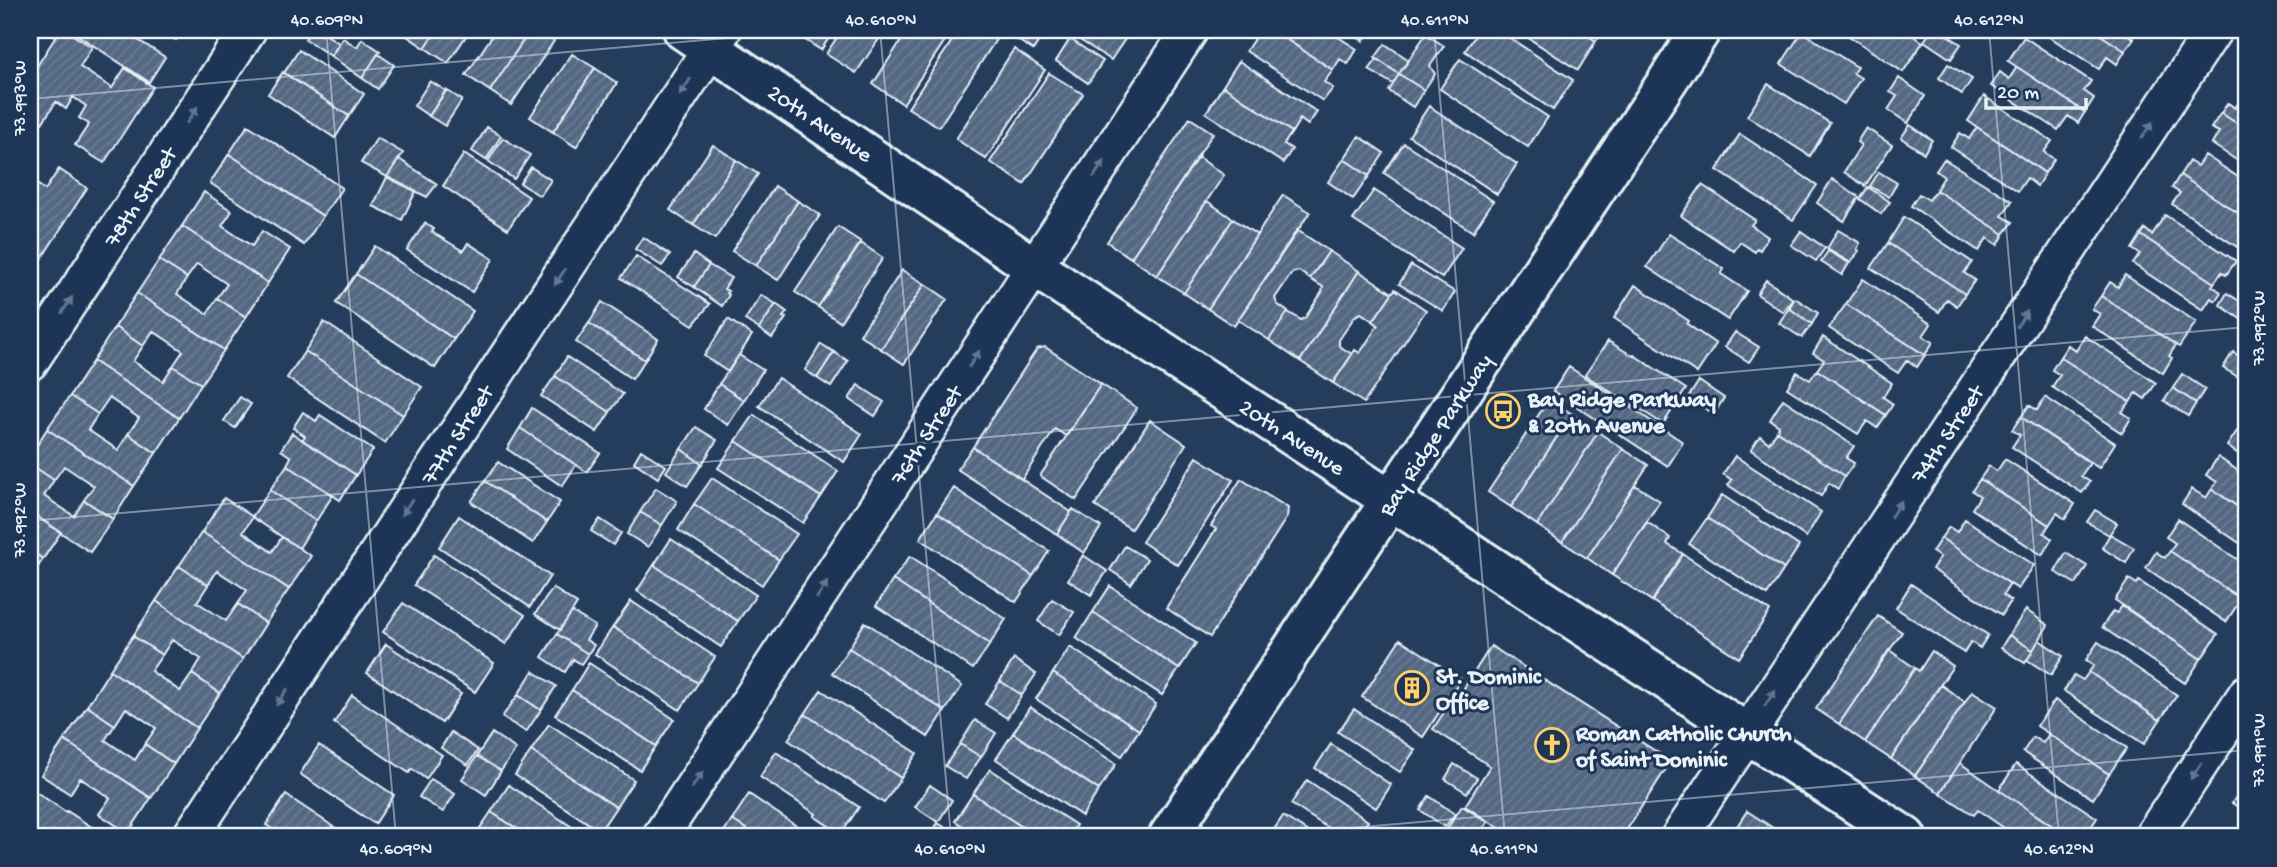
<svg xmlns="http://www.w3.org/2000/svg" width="2277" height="867" font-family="'Gochi Hand',sans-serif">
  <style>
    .building { fill: url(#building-hatch); stroke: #e8f1f8; stroke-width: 2 }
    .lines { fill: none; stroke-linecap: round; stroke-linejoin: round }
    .minor-casing { stroke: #e8f1f8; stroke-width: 40 }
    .tertiary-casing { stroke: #e8f1f8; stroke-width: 44 }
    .secondary-casing { stroke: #e8f1f8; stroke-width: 44 }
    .minor { stroke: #1d3557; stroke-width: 35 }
    .tertiary { stroke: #1d3557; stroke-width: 38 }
    .secondary { stroke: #1d3557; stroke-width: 38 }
    .oneway { fill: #64778f }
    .ticks { fill: none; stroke: #e8f1f8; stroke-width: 2; stroke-opacity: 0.45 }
    .labels { text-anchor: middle; stroke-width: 6; stroke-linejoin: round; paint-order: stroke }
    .street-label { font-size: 23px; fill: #e8f1f8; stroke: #1d3557 }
    .poi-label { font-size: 23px; font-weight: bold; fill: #e8f1f8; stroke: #1d3557; text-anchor: start }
    .neatline { fill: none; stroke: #e8f1f8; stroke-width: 2.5 }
    .ticks-label { font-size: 18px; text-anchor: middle; fill: #e8f1f8 }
  </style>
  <defs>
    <pattern id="building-hatch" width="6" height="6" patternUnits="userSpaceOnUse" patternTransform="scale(1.75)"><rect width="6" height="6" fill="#536782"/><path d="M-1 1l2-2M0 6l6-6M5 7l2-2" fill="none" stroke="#6c7d94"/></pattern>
  </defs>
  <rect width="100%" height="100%" fill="#253d5d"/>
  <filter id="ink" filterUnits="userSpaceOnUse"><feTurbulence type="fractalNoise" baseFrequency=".0143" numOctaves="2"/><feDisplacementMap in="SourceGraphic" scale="14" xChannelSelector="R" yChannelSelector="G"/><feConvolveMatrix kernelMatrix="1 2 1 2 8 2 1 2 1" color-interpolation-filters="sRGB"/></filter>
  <g filter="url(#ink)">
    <path class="building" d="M 60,30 L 65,30 L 92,47 L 80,67 L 112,88 L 125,68 L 153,87 L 104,163 L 75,145 L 89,124 L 79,118 L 86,106 L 73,97 L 66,109 L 56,102 L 42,123 L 30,115 L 30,77 Z
      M 70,30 L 122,30 L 165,57 L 149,82 Z
      M 161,30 L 183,30 L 176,40 Z
      M 311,30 L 319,30 L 339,43 L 331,56 L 305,39 Z
      M 407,30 L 437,30 L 425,48 L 404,34 Z
      M 437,30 L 470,30 L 448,63 L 425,48 Z
      M 496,30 L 530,30 L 490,91 L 466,75 Z
      M 530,30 L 535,30 L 554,41 L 511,105 L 490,91 Z
      M 790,30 L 834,30 L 821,50 Z
      M 842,30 L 885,30 L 856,73 L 826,54 Z
      M 908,30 L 952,30 L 903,104 L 873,84 Z
      M 959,30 L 985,30 L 997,38 L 939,127 L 908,108 Z
      M 1016,30 L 1046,30 L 1033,50 L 1012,36 Z
      M 1064,30 L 1124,30 L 1129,33 L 1111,60 Z
      M 1260,30 L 1272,30 L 1333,70 L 1324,82 L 1333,88 L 1323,101 L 1246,51 Z
      M 1272,30 L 1327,30 L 1357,49 L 1348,64 L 1340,59 L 1333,70 Z
      M 1346,30 L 1371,30 L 1363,41 Z
      M 1479,30 L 1498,30 L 1573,80 L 1553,110 L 1465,51 Z
      M 1516,30 L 1547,30 L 1559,34 L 1562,30 L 1579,30 L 1596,41 L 1578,70 Z
      M 1579,30 L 1604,30 L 1596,41 Z
      M 1840,30 L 1909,30 L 1907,32 L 1923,42 L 1903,72 Z
      M 1932,30 L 1939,30 L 1961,44 L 1951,59 L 1924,41 Z
      M 2039,30 L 2093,30 L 2125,51 L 2117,64 L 2107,57 L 2099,69 Z
      M 2093,30 L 2125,30 L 2124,32 L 2134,39 L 2125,51 Z
      M 1802,32 L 1857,67 L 1853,73 L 1861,78 L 1844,104 L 1781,64 Z
      M 1426,34 L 1444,46 L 1430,66 L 1435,74 L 1424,90 L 1399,74 Z
      M 2024,37 L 2091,81 L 2084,91 L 2094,98 L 2085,112 L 2008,61 Z
      M 343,38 L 357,47 L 362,39 L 380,51 L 362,78 L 331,56 Z
      M 1070,39 L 1103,61 L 1088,83 L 1056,61 Z
      M 1385,44 L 1409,60 L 1399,74 L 1375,58 Z
      M 1014,49 L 1045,70 L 986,159 L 956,139 Z
      M 299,50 L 364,94 L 349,116 L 284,73 Z
      M 378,54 L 394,65 L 378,89 L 362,78 Z
      M 572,54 L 595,68 L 553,132 L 530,117 Z
      M 1377,59 L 1399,74 L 1393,84 L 1369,70 Z
      M 1460,59 L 1548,117 L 1528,147 L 1440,89 Z
      M 1239,61 L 1317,112 L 1308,125 L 1300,119 L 1292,132 L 1223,86 Z
      M 1948,64 L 1972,79 L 1962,94 L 1939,78 Z
      M 2017,67 L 2085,112 L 2078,123 L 2068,116 L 2058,130 L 1991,86 L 2000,72 L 2009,79 Z
      M 595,68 L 617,83 L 576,147 L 553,132 Z
      M 283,72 L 349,116 L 335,138 L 268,94 Z
      M 1049,73 L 1083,94 L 1024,184 L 990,162 Z
      M 1399,74 L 1424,90 L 1413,107 L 1389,91 Z
      M 1899,78 L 1925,96 L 1908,123 L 1888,110 L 1897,96 L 1890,92 Z
      M 430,81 L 446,91 L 429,116 L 414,106 Z
      M 1768,84 L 1830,123 L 1810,156 L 1747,116 Z
      M 1223,86 L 1292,132 L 1284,144 L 1292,149 L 1283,163 L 1206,113 Z
      M 446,90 L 462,100 L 445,126 L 429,116 Z
      M 2245,93 L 2247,95 L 2247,130 L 2221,113 L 2228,103 L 2235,108 Z
      M 1984,96 L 2052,141 L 2044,152 L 2054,159 L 2045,173 L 1968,121 Z
      M 1429,106 L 1517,164 L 1497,194 L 1409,136 Z
      M 2221,113 L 2247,130 L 2247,167 L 2212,144 L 2219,132 L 2211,128 Z
      M 1190,118 L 1213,133 L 1131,258 L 1107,242 Z
      M 248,125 L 342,188 L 323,216 L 229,154 Z
      M 1910,125 L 1932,140 L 1924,153 L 1901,138 Z
      M 487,127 L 501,136 L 486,160 L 472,151 Z
      M 1977,127 L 2045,173 L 2037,186 L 2027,178 L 2018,191 L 1951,147 L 1960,133 L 1969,139 Z
      M 1866,128 L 1892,145 L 1865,186 L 1844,172 L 1861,145 L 1857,142 Z
      M 1740,134 L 1817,185 L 1793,220 L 1717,170 Z
      M 1359,136 L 1384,153 L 1369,176 L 1344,159 Z
      M 377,138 L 403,153 L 387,177 L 361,163 Z
      M 503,138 L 530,155 L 514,179 L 488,161 Z
      M 1404,143 L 1493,201 L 1473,232 L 1384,173 Z
      M 713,145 L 736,160 L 693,225 L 670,210 Z
      M 229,154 L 323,216 L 304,245 L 210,183 Z
      M 464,154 L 529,197 L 508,229 L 443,186 Z
      M 2205,155 L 2247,183 L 2247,219 L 2180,175 L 2189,161 L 2197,166 Z
      M 1198,157 L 1224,175 L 1157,276 L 1131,258 Z
      M 399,159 L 437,184 L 427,197 L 387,177 Z
      M 1344,159 L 1369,176 L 1353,199 L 1328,182 Z
      M 1944,159 L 2012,201 L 2002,216 L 2013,222 L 2004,234 L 1936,190 L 1944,177 L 1936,171 Z
      M 736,160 L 758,174 L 715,239 L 693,225 Z
      M 531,167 L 551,180 L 540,196 L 520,183 Z
      M 59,169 L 87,188 L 38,264 L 30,259 L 30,179 L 45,190 Z
      M 1879,172 L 1897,183 L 1889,197 L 1870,186 Z
      M 2180,175 L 2247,219 L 2247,242 L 2242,250 L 2172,204 L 2180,193 L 2172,188 Z
      M 387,177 L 416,191 L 402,220 L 373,206 Z
      M 1832,179 L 1859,197 L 1844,221 L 1817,203 Z
      M 1702,185 L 1755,220 L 1751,225 L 1768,237 L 1760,250 L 1757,248 L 1755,252 L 1740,242 L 1734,251 L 1681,216 Z
      M 775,186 L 798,201 L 756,266 L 732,251 Z
      M 1868,187 L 1890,202 L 1881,214 L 1860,199 Z
      M 1374,190 L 1462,248 L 1442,278 L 1353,220 Z
      M 1936,190 L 2004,234 L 1998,245 L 1987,238 L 1979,251 L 1911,206 L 1919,194 L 1929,200 Z
      M 204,192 L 232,211 L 222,226 L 252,246 L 262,231 L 290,249 L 268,283 L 182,226 Z
      M 1283,195 L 1310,212 L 1234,326 L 1208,309 Z
      M 798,201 L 820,215 L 778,280 L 756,266 Z
      M 1207,201 L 1233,219 L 1184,293 L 1157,276 Z
      M 2165,215 L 2236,261 L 2226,275 L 2222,272 L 2214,283 L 2141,235 L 2145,229 L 2152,235 Z
      M 1904,217 L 1972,262 L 1964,273 L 1975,280 L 1965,294 L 1888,243 Z
      M 1233,219 L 1257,235 L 1208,309 L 1184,293 Z
      M 425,223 L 434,229 L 432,232 L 463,251 L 468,243 L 493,259 L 472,292 L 407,250 Z
      M 182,226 L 268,283 L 246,317 L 217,298 L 227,284 L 197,264 L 187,278 L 159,260 Z
      M 838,227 L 861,242 L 818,307 L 795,292 Z
      M 1297,230 L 1329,251 L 1310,279 L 1299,271 L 1292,273 L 1275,298 L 1277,304 L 1288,312 L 1269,340 L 1238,320 Z
      M 1838,230 L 1860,243 L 1857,249 L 1859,251 L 1851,263 L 1827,249 Z
      M 1801,231 L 1825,248 L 1816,261 L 1791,245 Z
      M 1669,234 L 1724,269 L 1721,274 L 1747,291 L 1728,320 L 1647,267 Z
      M 2141,235 L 2214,283 L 2212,286 L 2221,292 L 2215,301 L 2211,298 L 2203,310 L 2133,264 L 2140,254 L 2132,249 Z
      M 643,237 L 670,255 L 662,266 L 635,249 Z
      M 861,243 L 883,258 L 840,322 L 818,307 Z
      M 1888,243 L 1965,294 L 1957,306 L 1947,299 L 1939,312 L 1871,268 Z
      M 375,246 L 473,311 L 454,339 L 356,274 Z
      M 1329,251 L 1359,271 L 1300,361 L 1269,340 L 1288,312 L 1301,320 L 1305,318 L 1322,292 L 1323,287 L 1310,279 Z
      M 1828,251 L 1849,263 L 1842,275 L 1821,262 Z
      M 694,254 L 709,265 L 694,287 L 678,277 Z
      M 636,256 L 710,304 L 693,325 L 621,278 Z
      M 159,260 L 187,278 L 177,294 L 207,314 L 217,298 L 246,317 L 224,350 L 137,293 Z
      M 709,265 L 731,278 L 724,289 L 728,291 L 727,293 L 729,295 L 722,306 L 694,287 Z
      M 1411,265 L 1455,292 L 1443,311 L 1399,284 Z
      M 902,270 L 925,284 L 881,349 L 860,335 Z
      M 1359,271 L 1392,293 L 1373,321 L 1361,313 L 1355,316 L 1339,340 L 1339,346 L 1352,354 L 1333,383 L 1300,361 Z
      M 356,274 L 454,339 L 435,368 L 336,303 Z
      M 2125,275 L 2196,322 L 2179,347 L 2101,296 L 2110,282 L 2118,287 Z
      M 2247,278 L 2247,298 L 2240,294 Z
      M 1863,279 L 1931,324 L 1923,336 L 1933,342 L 1925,355 L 1846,304 Z
      M 1766,280 L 1793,299 L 1783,312 L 1757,294 Z
      M 925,284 L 947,299 L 904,364 L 881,349 Z
      M 1635,285 L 1689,321 L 1687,324 L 1716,344 L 1697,373 L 1614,318 Z
      M 1395,289 L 1426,310 L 1364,403 L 1333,383 L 1355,350 L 1360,353 L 1378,325 L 1373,321 Z
      M 137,293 L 224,350 L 201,384 L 173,366 L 183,351 L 153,331 L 143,346 L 115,327 Z
      M 2227,293 L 2247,306 L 2245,322 L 2220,305 Z
      M 761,295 L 776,304 L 759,329 L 745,320 Z
      M 2101,296 L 2176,345 L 2169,356 L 2172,358 L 2163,373 L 2092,326 L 2100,314 L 2092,309 Z
      M 1795,298 L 1818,313 L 1812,324 L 1789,308 Z
      M 602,302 L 658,339 L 645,360 L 589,323 Z
      M 776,304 L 787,312 L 783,317 L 786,318 L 772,338 L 759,329 Z
      M 1846,304 L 1925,355 L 1917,367 L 1907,360 L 1898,373 L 1829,328 Z
      M 1789,308 L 1812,324 L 1802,338 L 1779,323 Z
      M 728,319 L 752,335 L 728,372 L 704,356 Z
      M 324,322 L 422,387 L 403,415 L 305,351 Z
      M 589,323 L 645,360 L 632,379 L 576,342 Z
      M 115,327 L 143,346 L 133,361 L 163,381 L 173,366 L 201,384 L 179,418 L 93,361 Z
      M 1735,332 L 1759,347 L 1749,362 L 1725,347 Z
      M 2085,336 L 2156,383 L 2145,399 L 2136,393 L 2130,402 L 2060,357 L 2068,345 L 2076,351 Z
      M 1823,337 L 1892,383 L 1883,397 L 1893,404 L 1886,415 L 1817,370 L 1824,360 L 1813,353 Z
      M 1608,341 L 1633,356 L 1634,355 L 1686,389 L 1663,424 L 1638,408 L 1637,409 L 1585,375 Z
      M 821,344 L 834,352 L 817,378 L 805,370 Z
      M 1045,347 L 1101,384 L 1066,436 L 1055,429 L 1022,479 L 973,447 L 1037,349 Z
      M 305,351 L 403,415 L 385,443 L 287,378 Z
      M 834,352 L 848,361 L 831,387 L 817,378 Z
      M 2233,352 L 2247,361 L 2247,378 L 2245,381 L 2223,368 Z
      M 739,355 L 763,370 L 744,400 L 719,384 Z
      M 567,357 L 623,394 L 610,412 L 555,376 Z
      M 2060,357 L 2130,402 L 2122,412 L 2131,418 L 2122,433 L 2052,387 L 2060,375 L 2052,370 Z
      M 93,361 L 179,418 L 156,453 L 128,434 L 139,418 L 109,398 L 98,414 L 70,396 Z
      M 1569,367 L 1683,442 L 1668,466 L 1553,391 Z
      M 1817,370 L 1886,415 L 1877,428 L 1867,421 L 1858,434 L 1787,388 L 1797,372 L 1810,380 Z
      M 2182,374 L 2205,389 L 2196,403 L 2173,388 Z
      M 555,376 L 610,412 L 597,432 L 541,396 Z
      M 778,378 L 862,434 L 844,462 L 759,406 Z
      M 1699,381 L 1724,398 L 1714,414 L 1688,398 Z
      M 719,384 L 744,400 L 728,425 L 704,409 Z
      M 1101,384 L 1137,408 L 1076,500 L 1040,476 Z
      M 858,385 L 884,402 L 875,416 L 849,399 Z
      M 2173,388 L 2196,403 L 2188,416 L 2164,401 Z
      M 70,396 L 98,414 L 88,430 L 118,450 L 128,434 L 156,453 L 134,486 L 47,429 Z
      M 240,397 L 251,404 L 235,428 L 224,421 Z
      M 2045,397 L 2115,443 L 2099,468 L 2021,417 L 2029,405 L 2037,410 Z
      M 1549,399 L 1572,414 L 1511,507 L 1488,492 Z
      M 1783,399 L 1854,446 L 1846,458 L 1854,463 L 1845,476 L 1777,431 L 1779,426 L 1770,420 Z
      M 532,408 L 600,453 L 587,472 L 520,428 Z
      M 303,412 L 316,421 L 320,415 L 373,450 L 356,475 L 302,440 L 305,436 L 293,428 Z
      M 1572,414 L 1598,432 L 1537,525 L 1511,507 Z
      M 754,415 L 838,471 L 821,497 L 736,441 Z
      M 2021,417 L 2090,463 L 2081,476 L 2090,482 L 2082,493 L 2012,447 L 2020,435 L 2012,430 Z
      M 1150,420 L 1186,444 L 1131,529 L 1095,506 Z
      M 696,427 L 717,440 L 702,464 L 681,449 Z
      M 520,428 L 576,465 L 562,486 L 507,449 Z
      M 47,429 L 134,486 L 113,519 L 84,500 L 94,486 L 64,466 L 54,480 L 30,464 L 30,456 Z
      M 1777,431 L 1845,476 L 1838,489 L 1829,483 L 1821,496 L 1751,450 L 1760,436 L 1769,443 Z
      M 2237,431 L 2245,436 L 2247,433 L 2247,460 L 2227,446 Z
      M 1598,432 L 1623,449 L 1562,542 L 1537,525 Z
      M 292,433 L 356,475 L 340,500 L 287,465 L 291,457 L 281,450 Z
      M 736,441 L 821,497 L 803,523 L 718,468 Z
      M 973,447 L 1071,512 L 1057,534 L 957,469 Z
      M 681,449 L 702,464 L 687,486 L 666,472 Z
      M 1623,449 L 1648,465 L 1587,558 L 1562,542 Z
      M 641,450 L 666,466 L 658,478 L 634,462 Z
      M 1735,456 L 1821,512 L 1806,537 L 1728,485 L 1732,480 L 1723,474 Z
      M 1197,457 L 1233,480 L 1178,565 L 1142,542 Z
      M 2218,457 L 2247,477 L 2247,513 L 2212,489 L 2217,482 L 2206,475 Z
      M 2005,459 L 2075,504 L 2065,519 L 2057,513 L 2049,525 L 1980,479 L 1989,466 L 1997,471 Z
      M 498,462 L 560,502 L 547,522 L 485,481 Z
      M 30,464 L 54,480 L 44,496 L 74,516 L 84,500 L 113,519 L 90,552 L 30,512 Z
      M 287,465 L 333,495 L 316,521 L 270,490 Z
      M 712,478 L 797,534 L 779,560 L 694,504 Z
      M 1241,479 L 1288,508 L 1287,517 L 1210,637 L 1166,608 L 1216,529 L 1211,526 Z
      M 1980,479 L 2049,525 L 2044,533 L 2052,539 L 2042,555 L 1972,509 L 1980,496 L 1972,491 Z
      M 485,481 L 547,522 L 533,543 L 471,502 Z
      M 1635,485 L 1660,501 L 1612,575 L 1587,558 Z
      M 656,488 L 677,501 L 662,525 L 640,512 Z
      M 954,488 L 1049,551 L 1033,576 L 937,513 Z
      M 2192,489 L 2206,498 L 2212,489 L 2247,513 L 2247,548 L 2182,504 Z
      M 270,490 L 316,521 L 299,548 L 252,517 Z
      M 1722,495 L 1799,546 L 1784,569 L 1707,518 Z
      M 224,498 L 253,517 L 243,532 L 272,552 L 282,537 L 311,556 L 289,589 L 202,532 Z
      M 694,504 L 779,560 L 762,585 L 678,530 Z
      M 1073,509 L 1101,527 L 1084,553 L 1057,534 Z
      M 2095,510 L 2117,523 L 2109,535 L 2087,522 Z
      M 30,512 L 61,532 L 43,559 L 30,550 Z
      M 640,512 L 662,525 L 648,547 L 627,534 Z
      M 937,513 L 1033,576 L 1016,602 L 920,539 Z
      M 459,516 L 550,576 L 530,607 L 439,547 Z
      M 1707,518 L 1784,569 L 1767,595 L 1689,544 Z
      M 600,519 L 621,533 L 613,545 L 591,531 Z
      M 1965,519 L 2034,565 L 2018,589 L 1941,538 L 1949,527 L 1957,532 Z
      M 2178,519 L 2247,566 L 2247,590 L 2241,599 L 2170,551 L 2175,543 L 2166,537 Z
      M 1647,522 L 1670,538 L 1667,544 L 1683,554 L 1652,601 L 1612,575 Z
      M 202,532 L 289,589 L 266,623 L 238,604 L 247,590 L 217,571 L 208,585 L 179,566 Z
      M 2110,534 L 2134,548 L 2126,563 L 2102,548 Z
      M 1941,538 L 2010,584 L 2003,595 L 2011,601 L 2002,615 L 1932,569 L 1940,557 L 1932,552 Z
      M 671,539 L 756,595 L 738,621 L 654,565 Z
      M 1125,546 L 1147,559 L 1131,584 L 1110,570 Z
      M 30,550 L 43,559 L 30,579 Z
      M 2170,551 L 2241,599 L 2226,622 L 2146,568 L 2156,552 L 2165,558 Z
      M 2066,553 L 2087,566 L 2076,584 L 2055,572 Z
      M 1683,554 L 1770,611 L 1739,658 L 1652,601 Z
      M 434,555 L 525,615 L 506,644 L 414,585 Z
      M 1083,555 L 1107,571 L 1091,595 L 1068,580 Z
      M 910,556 L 1006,619 L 990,644 L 893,580 Z
      M 654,565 L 738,621 L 721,647 L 637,591 Z
      M 179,566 L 208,585 L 197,602 L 226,621 L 238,604 L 266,623 L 243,659 L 156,601 Z
      M 2129,579 L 2137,584 L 2139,581 L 2218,634 L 2201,659 L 2115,600 Z
      M 893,580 L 990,644 L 973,669 L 876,606 Z
      M 1911,584 L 1988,635 L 1980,648 L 1971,642 L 1964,653 L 1896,608 Z
      M 1110,586 L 1196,643 L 1179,669 L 1093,612 Z
      M 553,588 L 577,604 L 560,630 L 535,614 Z
      M 1052,599 L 1074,612 L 1059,635 L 1038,621 Z
      M 156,601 L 243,659 L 220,693 L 192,674 L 201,659 L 172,640 L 162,655 L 133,636 Z
      M 631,601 L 715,657 L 698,683 L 613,627 Z
      M 403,603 L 494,663 L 475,692 L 383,632 Z
      M 2122,606 L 2201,659 L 2185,683 L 2102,627 L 2113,611 L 2117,613 Z
      M 2026,610 L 2048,625 L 2033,650 L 2009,635 Z
      M 572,612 L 595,626 L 586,640 L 594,645 L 588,654 L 557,634 Z
      M 1093,612 L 1179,669 L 1162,695 L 1076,638 Z
      M 1878,616 L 1902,632 L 1839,724 L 1816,709 Z
      M 865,622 L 962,686 L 945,711 L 849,648 Z
      M 613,627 L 698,683 L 680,710 L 595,654 Z
      M 557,634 L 588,654 L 581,664 L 573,659 L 565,672 L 542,657 Z
      M 2009,635 L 2033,650 L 2025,663 L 2001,648 Z
      M 133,636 L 162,655 L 151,671 L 180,691 L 192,674 L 220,693 L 197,728 L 110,670 Z
      M 1400,639 L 1461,679 L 1423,737 L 1362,697 Z
      M 2039,640 L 2063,656 L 2051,675 L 2027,660 Z
      M 2098,642 L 2177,695 L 2160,720 L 2089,672 L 2094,665 L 2086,660 Z
      M 386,644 L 461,694 L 442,723 L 367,673 Z
      M 1491,646 L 1671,761 L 1622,837 L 1513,837 L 1465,806 L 1490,766 L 1433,729 L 1459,690 L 1462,691 Z
      M 1070,647 L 1156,704 L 1139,730 L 1053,673 Z
      M 849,648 L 945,711 L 928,737 L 832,673 Z
      M 1889,650 L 1915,668 L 1865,742 L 1839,724 Z
      M 1932,651 L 1953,666 L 1891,759 L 1865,742 L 1915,668 L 1919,671 Z
      M 1014,659 L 1036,674 L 1022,695 L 1000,681 Z
      M 589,663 L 674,719 L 656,746 L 572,690 Z
      M 110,670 L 197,728 L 174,764 L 145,744 L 156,728 L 126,708 L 115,725 L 87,706 Z
      M 533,671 L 556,686 L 541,710 L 518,695 Z
      M 2089,672 L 2160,720 L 2144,744 L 2064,691 L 2074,675 L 2083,680 Z
      M 1053,673 L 1139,730 L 1122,756 L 1036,699 Z
      M 1000,681 L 1022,695 L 1007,718 L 985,704 Z
      M 1941,685 L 1965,702 L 1915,776 L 1891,759 Z
      M 572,690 L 656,746 L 640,770 L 555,715 Z
      M 821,690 L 917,753 L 901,778 L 805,714 Z
      M 1972,691 L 1997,707 L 1940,793 L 1915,776 Z
      M 352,695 L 442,755 L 426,779 L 412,769 L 409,773 L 334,723 Z
      M 518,695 L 541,710 L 526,732 L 502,717 Z
      M 2055,700 L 2127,748 L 2109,774 L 2037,726 Z
      M 87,706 L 115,725 L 105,740 L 135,760 L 145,744 L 174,764 L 151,798 L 64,740 Z
      M 1030,707 L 1116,764 L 1099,790 L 1013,733 Z
      M 1354,709 L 1415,750 L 1400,772 L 1338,732 Z
      M 805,714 L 901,778 L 884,803 L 788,740 Z
      M 975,720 L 996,733 L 981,757 L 960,744 Z
      M 549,724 L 634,780 L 616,807 L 531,751 Z
      M 451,732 L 478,750 L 468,765 L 441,748 Z
      M 492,733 L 516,749 L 501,771 L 477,756 Z
      M 1013,733 L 1099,790 L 1082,816 L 996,759 Z
      M 2049,734 L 2109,774 L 2093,799 L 2023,752 L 2033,737 L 2043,743 Z
      M 64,740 L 151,798 L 128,833 L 99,814 L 110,798 L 80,778 L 70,794 L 41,775 Z
      M 960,744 L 981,757 L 966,779 L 945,766 Z
      M 1331,744 L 1391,785 L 1376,808 L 1315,768 Z
      M 319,745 L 394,795 L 375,824 L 300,774 Z
      M 531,751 L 616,807 L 600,831 L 515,775 Z
      M 776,752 L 859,807 L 841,834 L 814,816 L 816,814 L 760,777 Z
      M 477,756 L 501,771 L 486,795 L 462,779 Z
      M 1960,763 L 1999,790 L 2069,837 L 2017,837 L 1978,810 L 1974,815 L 1940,793 Z
      M 1454,764 L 1477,778 L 1467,793 L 1445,779 Z
      M 2016,764 L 2097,818 L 2084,837 L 2069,837 L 1999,790 Z
      M 990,769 L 1076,825 L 1068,837 L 1037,837 L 973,794 Z
      M 431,779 L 455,794 L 443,812 L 419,797 Z
      M 1307,780 L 1368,821 L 1357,837 L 1342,837 L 1291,804 Z
      M 2247,781 L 2247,813 L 2232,803 Z
      M 509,785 L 587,837 L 530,837 L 491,812 Z
      M 930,785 L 952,800 L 938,822 L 915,807 Z
      M 30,788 L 66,812 L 67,811 L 107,837 L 30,837 Z
      M 749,794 L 804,831 L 805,830 L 817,837 L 759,837 L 732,820 Z
      M 973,794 L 1037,837 L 980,837 L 955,821 Z
      M 286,795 L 349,837 L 285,837 L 266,825 Z
      M 1429,796 L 1455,814 L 1445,827 L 1420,810 Z
      M 1462,806 L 1488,822 L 1478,837 L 1458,837 L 1447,829 Z
      M 1747,811 L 1785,836 L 1784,837 L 1730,837 Z
      M 491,812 L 530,837 L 480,837 L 476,834 Z
      M 1283,816 L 1316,837 L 1269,837 Z
      M 732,820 L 759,837 L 720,837 Z
      M 938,823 L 960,837 L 928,837 Z"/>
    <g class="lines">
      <g class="minor-casing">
        <path id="minor" d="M 30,362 L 248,30
          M 190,837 L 723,30
          M 660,837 L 1190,30
          M 1679,837 L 2214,30
          M 2152,837 L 2247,693"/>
      </g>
      <g class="tertiary-casing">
        <path id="tertiary" d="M 683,30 L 1034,267 L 1906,837"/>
      </g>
      <g class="secondary-casing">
        <path id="secondary" d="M 1168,837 L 1701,30"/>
      </g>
      <use href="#minor" class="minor"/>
      <use href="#tertiary" class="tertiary"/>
      <use href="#secondary" class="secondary"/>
    </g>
    <defs><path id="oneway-solid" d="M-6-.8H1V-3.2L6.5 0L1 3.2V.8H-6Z" transform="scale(1.75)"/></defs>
    <g class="oneway">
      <use href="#oneway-solid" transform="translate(685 87) rotate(123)"/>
      <use href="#oneway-solid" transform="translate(192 115) rotate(-57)"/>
      <use href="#oneway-solid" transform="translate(2147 130) rotate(-56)"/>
      <use href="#oneway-solid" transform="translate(1099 169) rotate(-57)"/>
      <use href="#oneway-solid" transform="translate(560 277) rotate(123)"/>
      <use href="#oneway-solid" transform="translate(67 305) rotate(-57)"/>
      <use href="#oneway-solid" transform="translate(2022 319) rotate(-56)"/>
      <use href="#oneway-solid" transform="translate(974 359) rotate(-57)"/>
      <use href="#oneway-solid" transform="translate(407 507) rotate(123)"/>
      <use href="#oneway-solid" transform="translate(1896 509) rotate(-56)"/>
      <use href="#oneway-solid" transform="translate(822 590) rotate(-57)"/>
      <use href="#oneway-solid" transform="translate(282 697) rotate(123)"/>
      <use href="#oneway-solid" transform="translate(1770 698) rotate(-57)"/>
      <use href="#oneway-solid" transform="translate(2196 771) rotate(123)"/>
      <use href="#oneway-solid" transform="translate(697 780) rotate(-57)"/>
    </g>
  </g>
  <path class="ticks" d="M 326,30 L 396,837M 880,30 L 951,837M 1434,30 L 1505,837M 1989,30 L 2059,837M 30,99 L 819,30M 30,521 L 2247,327M 1246,837 L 2247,750"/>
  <defs>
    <g id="bus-ring" transform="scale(1.75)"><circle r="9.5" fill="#1d3557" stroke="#ffd166" stroke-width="1.5"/><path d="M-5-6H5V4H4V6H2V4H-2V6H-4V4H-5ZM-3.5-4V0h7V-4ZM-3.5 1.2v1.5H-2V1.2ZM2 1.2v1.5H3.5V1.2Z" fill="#ffd166"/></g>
    <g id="building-ring" transform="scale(1.75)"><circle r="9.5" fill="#1d3557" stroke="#ffd166" stroke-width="1.5"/><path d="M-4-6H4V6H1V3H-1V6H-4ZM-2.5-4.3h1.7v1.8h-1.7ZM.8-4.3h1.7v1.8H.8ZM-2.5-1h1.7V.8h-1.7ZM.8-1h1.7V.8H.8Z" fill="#ffd166"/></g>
    <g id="church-ring" transform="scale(1.75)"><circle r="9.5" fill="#1d3557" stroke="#ffd166" stroke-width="1.5"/><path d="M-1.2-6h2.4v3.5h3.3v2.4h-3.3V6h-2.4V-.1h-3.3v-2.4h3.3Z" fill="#ffd166"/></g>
  </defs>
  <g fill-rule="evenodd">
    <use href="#bus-ring" x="1503" y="411"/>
    <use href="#building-ring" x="1412" y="688"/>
    <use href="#church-ring" x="1552" y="745"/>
  </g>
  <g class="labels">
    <g class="street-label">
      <text transform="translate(821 122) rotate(34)" y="8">20th Avenue</text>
      <text transform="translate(139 196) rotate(-57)" y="8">78th Street</text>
      <text transform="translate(1946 433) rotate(-56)" y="8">74th Street</text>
      <text transform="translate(456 434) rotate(-57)" y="8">77th Street</text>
      <text transform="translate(925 434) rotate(-57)" y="8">76th Street</text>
      <text transform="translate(1434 434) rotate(-57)" y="8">Bay Ridge Parkway</text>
      <text transform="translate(1293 436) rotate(33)" y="8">20th Avenue</text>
    </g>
    <g class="poi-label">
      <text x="1528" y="406">Bay Ridge Parkway<tspan x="1528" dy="26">&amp; 20th Avenue</tspan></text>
      <text x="1436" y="683">St. Dominic<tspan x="1436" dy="26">Office</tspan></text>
      <text x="1576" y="740">Roman Catholic Church<tspan x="1576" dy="26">of Saint Dominic</tspan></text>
    </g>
  </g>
  <rect width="2277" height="867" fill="none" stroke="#1d3557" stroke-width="77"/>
  <path d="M1986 98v10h100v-10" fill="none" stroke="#e8f1f8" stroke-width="3.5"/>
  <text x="1997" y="98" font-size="21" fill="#e8f1f8" stroke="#1d3557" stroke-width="5" paint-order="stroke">20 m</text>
  <rect x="38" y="38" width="2200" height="790" class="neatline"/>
  <g class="ticks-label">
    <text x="327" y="25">40.609°N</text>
    <text x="881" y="25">40.610°N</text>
    <text x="1435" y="25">40.611°N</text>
    <text x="1989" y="25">40.612°N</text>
    <text transform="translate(19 98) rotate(-90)" y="6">73.993°W</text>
    <text transform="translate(2258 328) rotate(-90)" y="6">73.992°W</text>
    <text transform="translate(19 520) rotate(-90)" y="6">73.992°W</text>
    <text transform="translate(2258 750) rotate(-90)" y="6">73.991°W</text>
    <text x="396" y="854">40.609°N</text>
    <text x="950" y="854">40.610°N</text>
    <text x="1504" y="854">40.611°N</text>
    <text x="2059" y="854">40.612°N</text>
  </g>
</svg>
